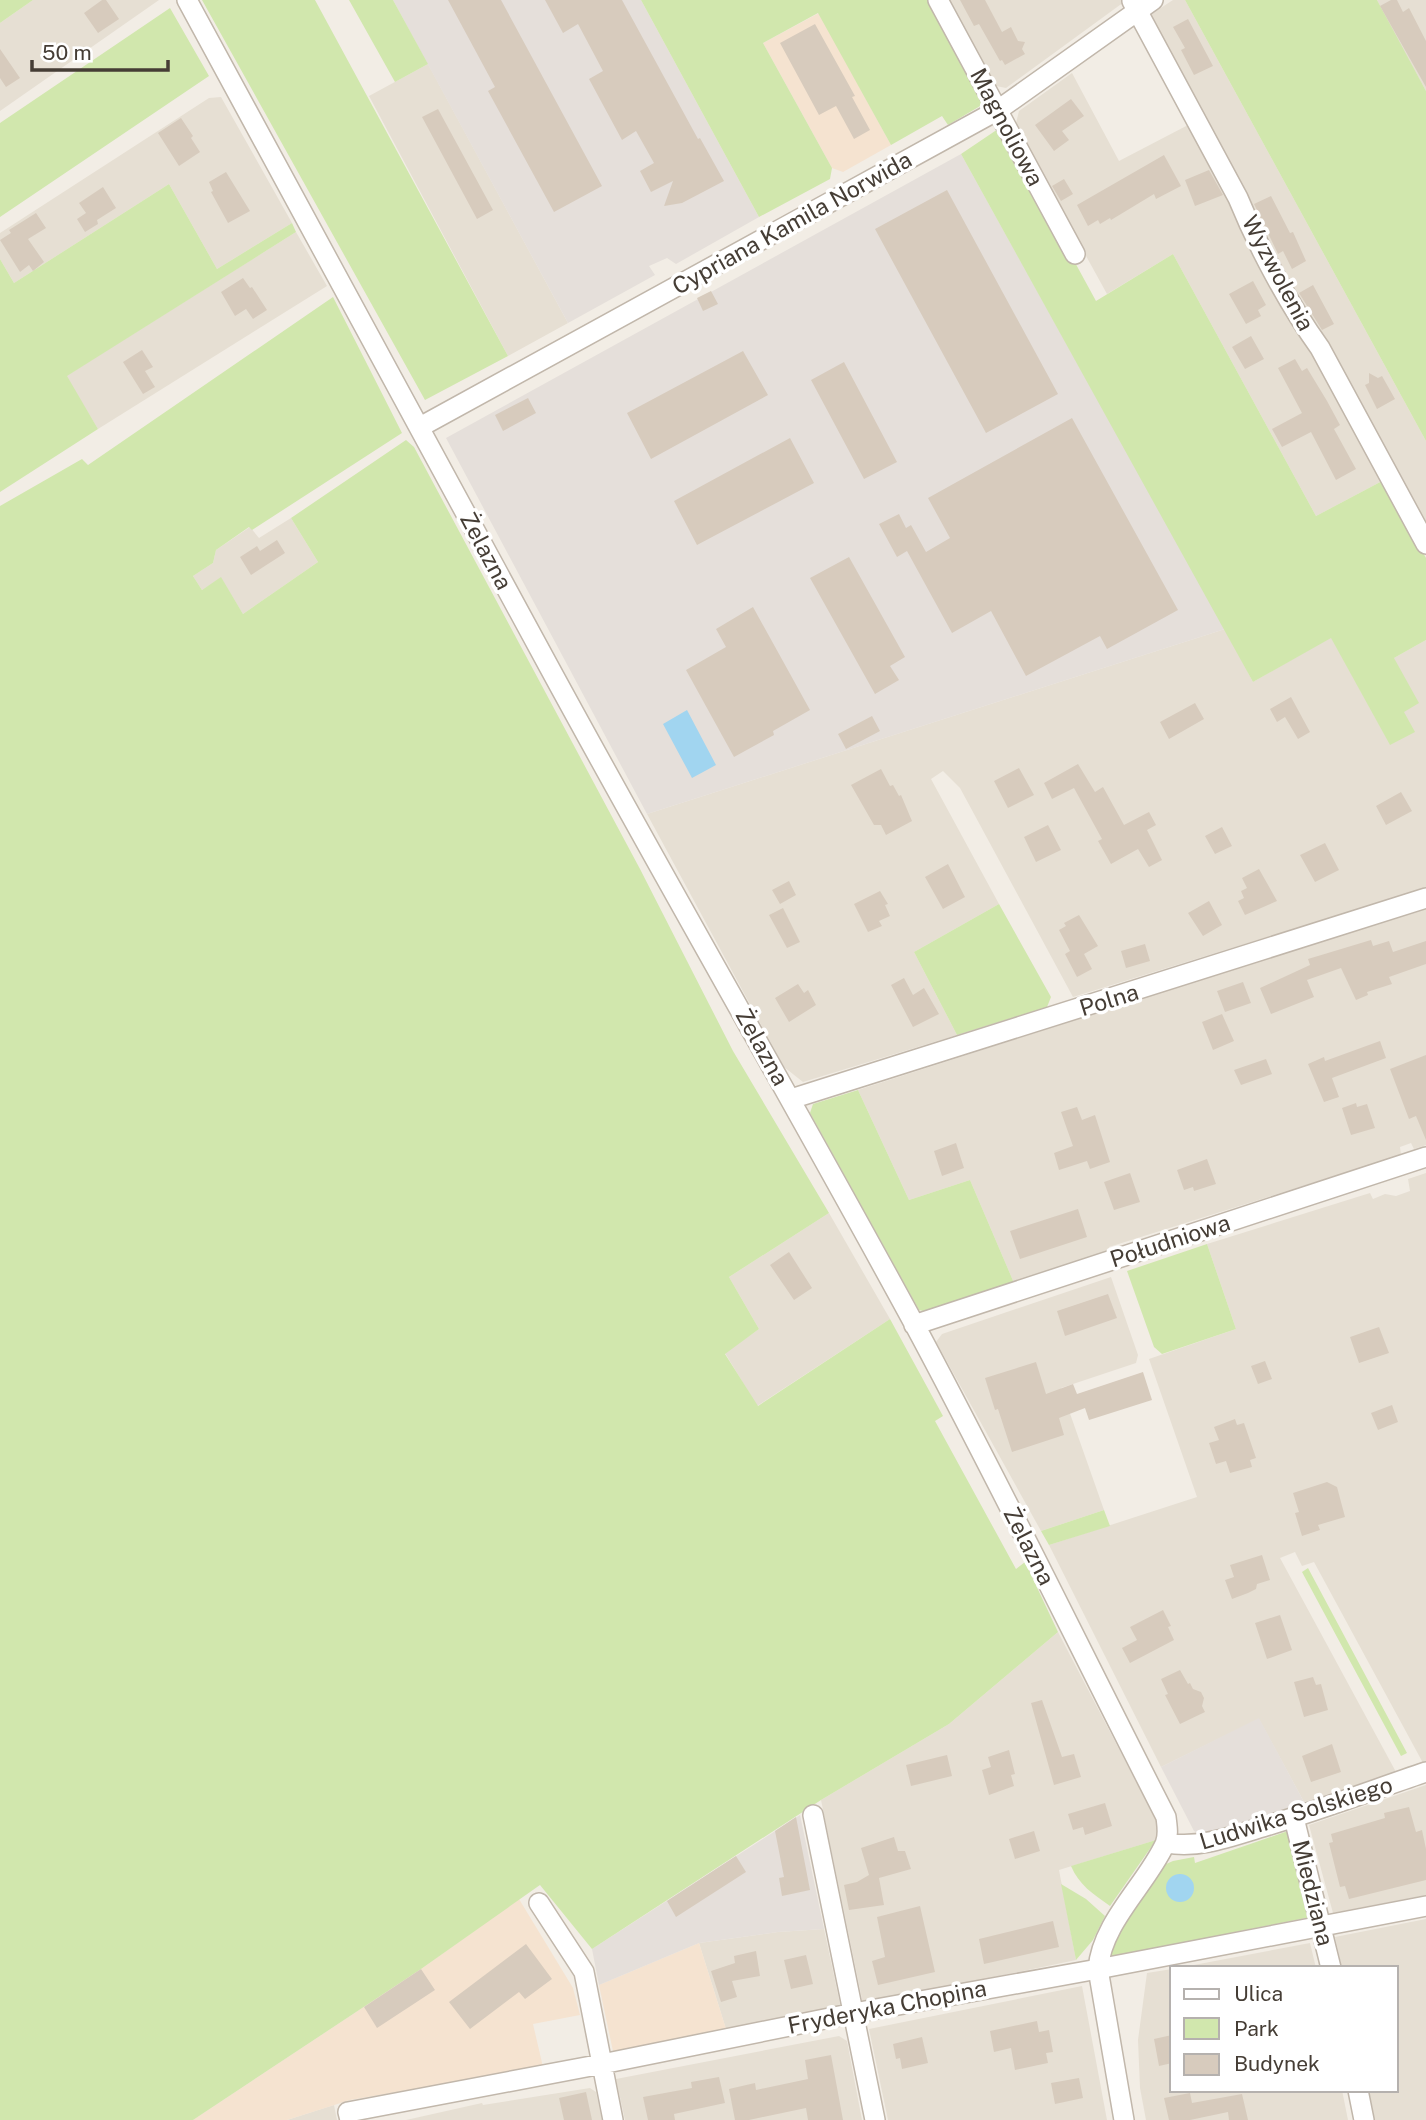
<svg xmlns="http://www.w3.org/2000/svg" width="1426" height="2120" font-family="'Public Sans',sans-serif">
  <style>
    .residential { fill: #e6dfd3 }
    .commercial { fill: #f5e3d0 }
    .industrial { fill: #e5dfda }
    .green { fill: #d1e7ad }
    .water { fill: #a1d5f0 }
    .building { fill: #d7cbbd }
    .lines { fill: none; stroke-linecap: round; stroke-linejoin: round }
    .minor-casing { stroke: #c1b7ab; stroke-width: 22 }
    .minor { stroke: #fff; stroke-width: 19 }
    .labels { text-anchor: middle; stroke-width: 7; stroke-linejoin: round; paint-order: stroke }
    .street-label { font-size: 23px; fill: #453d35; stroke: #fff }
  </style>
  <rect width="100%" height="100%" fill="#f2ede5"/>
  <path class="residential" d="M 33,0 L 159,0 L 0,111 L 0,23 Z
    M 944,0 L 1123,0 L 1124,2 L 1006,88 L 991,85 Z
    M 1173,0 L 1185,0 L 1426,441 L 1426,523 L 1326,339 L 1319,334 L 1147,17 Z
    M 1377,0 L 1426,0 L 1426,91 L 1394,33 Z
    M 428,64 L 568,323 L 508,356 L 369,96 Z
    M 1072,73 L 1119,161 L 1190,124 L 1384,480 L 1316,516 L 1173,254 L 1107,294 L 1015,127 L 1019,111 Z
    M 221,97 L 292,223 L 217,269 L 169,184 L 14,283 L 0,259 L 0,233 L 209,98 Z
    M 296,232 L 327,286 L 98,429 L 66,376 Z
    M 291,518 L 318,562 L 243,614 L 221,578 L 202,590 L 193,576 L 213,563 L 216,550 L 250,527 L 259,538 Z
    M 1225,629 L 1253,682 L 1331,637 L 1390,744 L 1404,711 L 1394,658 L 1426,640 L 1426,888 L 1073,997 L 960,788 L 943,771 L 931,779 L 999,904 L 914,952 L 957,1035 L 803,1082 L 784,1067 L 647,814 Z
    M 1426,907 L 1426,1145 L 1414,1149 L 1411,1143 L 1400,1147 L 1401,1155 L 1109,1247 L 1109,1250 L 1014,1283 L 970,1180 L 909,1200 L 858,1090 Z
    M 1426,1173 L 1426,1762 L 1423,1763 L 1314,1562 L 1302,1566 L 1295,1552 L 1280,1558 L 1396,1772 L 1304,1802 L 1259,1719 L 1161,1767 L 1049,1545 L 1197,1497 L 1149,1359 L 1236,1329 L 1207,1244 L 1370,1193 L 1373,1199 L 1385,1194 L 1396,1196 L 1410,1191 L 1408,1179 Z
    M 829,1213 L 890,1319 L 757,1406 L 725,1353 L 759,1329 L 729,1277 Z
    M 1111,1277 L 1138,1355 L 1136,1363 L 1061,1388 L 1104,1510 L 1041,1531 L 936,1342 L 942,1334 Z
    M 1058,1632 L 1158,1824 L 1156,1840 L 1059,1870 L 1076,1960 L 863,2004 L 821,1800 L 949,1724 Z
    M 1426,1785 L 1426,1895 L 1333,1913 L 1309,1825 Z
    M 1426,1919 L 1426,2120 L 1375,2120 L 1369,2090 L 1396,2090 L 1396,1968 L 1342,1968 L 1335,1937 Z
    M 824,1929 L 840,2004 L 832,2008 L 726,2029 L 699,1943 L 778,1932 Z
    M 1310,1943 L 1316,1968 L 1178,1968 Z
    M 1172,1969 L 1172,2090 L 1342,2090 L 1348,2120 L 1146,2120 L 1140,2088 L 1138,2040 L 1147,1973 Z
    M 1082,1986 L 1107,2120 L 888,2120 L 869,2029 Z
    M 839,2036 L 847,2041 L 862,2120 L 625,2120 L 616,2079 Z
    M 590,2088 L 596,2092 L 602,2120 L 406,2120 L 482,2103 L 483,2105 Z
    M 334,2105 L 337,2120 L 287,2120 Z"/>
  <path class="commercial" d="M 819,13 L 891,145 L 843,172 L 832,168 L 763,43 Z
    M 519,1899 L 573,1988 L 580,2015 L 533,2024 L 543,2067 L 350,2100 L 287,2120 L 193,2120 L 421,1969 Z
    M 699,1943 L 726,2029 L 614,2056 L 599,1985 Z"/>
  <path class="industrial" d="M 393,0 L 641,0 L 759,217 L 676,264 L 667,258 L 649,266 L 655,275 L 568,323 Z
    M 961,154 L 1225,629 L 647,814 L 446,438 Z
    M 1259,1718 L 1304,1802 L 1205,1837 L 1194,1831 L 1161,1767 Z
    M 800,1815 L 824,1929 L 778,1932 L 699,1943 L 599,1985 L 592,1949 Z"/>
  <path class="green" d="M 0,0 L 33,0 L 0,23 Z
    M 202,0 L 315,0 L 508,356 L 425,400 Z
    M 349,0 L 393,0 L 428,64 L 395,82 Z
    M 641,0 L 931,0 L 987,102 L 948,125 L 942,116 L 891,145 L 818,13 L 763,43 L 832,168 L 830,179 L 759,217 Z
    M 1185,0 L 1377,0 L 1426,91 L 1426,441 Z
    M 170,8 L 209,76 L 0,217 L 0,123 Z
    M 1001,127 L 1096,301 L 1173,254 L 1316,516 L 1384,480 L 1426,558 L 1426,640 L 1394,658 L 1419,703 L 1404,712 L 1415,732 L 1390,745 L 1331,638 L 1253,682 L 961,154 Z
    M 169,184 L 217,269 L 292,223 L 296,232 L 67,376 L 98,429 L 0,492 L 0,259 L 14,283 Z
    M 333,297 L 402,433 L 252,530 L 249,527 L 216,550 L 213,563 L 193,576 L 202,590 L 221,577 L 243,614 L 318,562 L 291,518 L 406,440 L 414,447 L 640,869 L 733,1051 L 829,1213 L 729,1277 L 759,1329 L 725,1354 L 758,1406 L 890,1319 L 943,1416 L 935,1421 L 1016,1569 L 1025,1562 L 1058,1632 L 949,1724 L 821,1800 L 592,1949 L 540,1885 L 421,1969 L 193,2120 L 0,2120 L 0,506 L 82,459 L 88,465 Z
    M 999,904 L 1051,997 L 1047,1007 L 957,1035 L 914,952 Z
    M 858,1090 L 909,1200 L 970,1180 L 1014,1283 L 923,1311 L 919,1310 L 810,1113 L 813,1104 Z
    M 1207,1244 L 1236,1329 L 1162,1354 L 1154,1347 L 1127,1271 Z
    M 1104,1510 L 1110,1526 L 1049,1545 L 1041,1531 Z
    M 1308,1568 L 1407,1753 L 1401,1756 L 1302,1572 Z
    M 1288,1831 L 1311,1917 L 1107,1958 L 1132,1910 L 1157,1868 L 1173,1861 L 1194,1857 L 1195,1863 Z
    M 1156,1840 L 1110,1906 C 1093,1894 1079,1885 1071,1866 Z
    M 1061,1884 L 1086,1899 L 1105,1916 L 1093,1940 L 1076,1960 Z"/>
  <path class="water" d="M 687,710 L 716,765 L 692,778 L 663,724 Z
    M1166 1888a14 14 0 1 1 28 0a14 14 0 1 1-28 0Z"/>
  <path class="building" d="M 102,0 L 106,0 L 119,19 L 98,33 L 84,13 Z
    M 448,0 L 501,0 L 602,186 L 554,212 L 488,91 L 495,87 Z
    M 545,0 L 622,0 L 698,139 L 700,138 L 724,181 L 682,203 L 664,206 L 673,181 L 651,192 L 640,171 L 654,163 L 636,131 L 622,140 L 589,79 L 603,71 L 578,24 L 563,33 Z
    M 960,0 L 985,0 L 1002,32 L 1011,27 L 1018,41 L 1025,42 L 1022,49 L 1025,54 L 1005,65 L 1002,60 L 1000,61 L 979,24 L 974,26 Z
    M 1391,0 L 1397,0 L 1403,12 L 1409,8 L 1426,41 L 1426,87 L 1380,6 Z
    M 1188,19 L 1213,66 L 1194,75 L 1181,50 L 1185,48 L 1173,27 Z
    M 815,24 L 855,96 L 852,97 L 870,130 L 854,139 L 836,106 L 819,115 L 780,43 Z
    M 0,49 L 20,78 L 6,87 L 0,78 Z
    M 1071,99 L 1084,116 L 1062,131 L 1069,140 L 1054,151 L 1035,125 Z
    M 438,109 L 493,210 L 477,219 L 422,117 Z
    M 181,118 L 193,136 L 191,138 L 200,152 L 179,166 L 158,133 Z
    M 1164,155 L 1181,186 L 1156,199 L 1154,194 L 1111,220 L 1110,218 L 1100,224 L 1098,220 L 1088,226 L 1077,205 Z
    M 1209,170 L 1223,195 L 1195,206 L 1185,180 Z
    M 226,172 L 250,211 L 228,223 L 211,192 L 213,191 L 209,182 Z
    M 1064,179 L 1073,194 L 1061,201 L 1052,186 Z
    M 103,187 L 116,208 L 97,220 L 98,224 L 85,232 L 77,219 L 86,213 L 79,203 Z
    M 947,190 L 1058,394 L 986,433 L 875,229 Z
    M 1271,196 L 1290,233 L 1293,232 L 1306,261 L 1292,269 L 1283,251 L 1278,254 L 1254,204 Z
    M 36,213 L 46,228 L 28,239 L 44,262 L 33,271 L 29,265 L 20,272 L 0,240 L 11,233 L 9,230 Z
    M 243,278 L 250,288 L 252,287 L 267,310 L 253,319 L 246,309 L 235,316 L 221,292 Z
    M 1253,281 L 1266,305 L 1258,310 L 1261,316 L 1246,324 L 1229,294 Z
    M 1313,285 L 1334,324 L 1322,330 L 1299,293 Z
    M 711,291 L 718,304 L 703,311 L 697,298 Z
    M 1251,336 L 1264,359 L 1245,369 L 1232,347 Z
    M 142,350 L 153,367 L 145,371 L 155,387 L 143,394 L 123,362 Z
    M 743,351 L 768,395 L 651,459 L 627,413 Z
    M 1295,359 L 1302,371 L 1307,368 L 1327,401 L 1340,425 L 1334,429 L 1356,469 L 1336,480 L 1311,432 L 1282,447 L 1272,429 L 1302,413 L 1278,368 Z
    M 844,362 L 897,462 L 864,479 L 811,380 Z
    M 1369,373 L 1378,378 L 1382,376 L 1395,399 L 1377,409 L 1365,385 L 1369,383 Z
    M 528,398 L 536,413 L 503,431 L 495,415 Z
    M 1072,418 L 1178,610 L 1107,649 L 1100,636 L 1026,676 L 991,611 L 952,633 L 907,551 L 897,557 L 879,524 L 899,514 L 906,528 L 911,525 L 926,552 L 950,538 L 928,498 Z
    M 790,438 L 814,483 L 697,545 L 674,501 Z
    M 277,540 L 285,553 L 251,575 L 240,557 L 257,546 L 260,551 Z
    M 849,557 L 905,657 L 890,666 L 899,680 L 875,694 L 810,578 Z
    M 753,607 L 810,710 L 773,731 L 774,735 L 734,757 L 686,670 L 726,647 L 716,629 Z
    M 1291,697 L 1310,732 L 1298,739 L 1285,717 L 1277,722 L 1270,709 Z
    M 1195,703 L 1204,719 L 1169,739 L 1160,722 Z
    M 872,716 L 880,731 L 846,749 L 838,734 Z
    M 1078,764 L 1095,792 L 1103,787 L 1124,825 L 1149,812 L 1156,825 L 1147,830 L 1162,860 L 1149,867 L 1138,849 L 1111,864 L 1098,841 L 1102,839 L 1074,788 L 1052,799 L 1044,783 Z
    M 1019,768 L 1034,795 L 1008,808 L 994,781 Z
    M 881,769 L 890,786 L 893,785 L 899,796 L 901,795 L 912,821 L 886,835 L 881,825 L 874,825 L 851,785 Z
    M 1401,792 L 1412,811 L 1386,825 L 1376,806 Z
    M 1048,825 L 1061,850 L 1036,862 L 1024,837 Z
    M 1222,827 L 1232,846 L 1215,854 L 1205,836 Z
    M 1325,843 L 1339,870 L 1315,882 L 1300,855 Z
    M 948,864 L 965,897 L 943,909 L 925,877 Z
    M 1259,869 L 1277,901 L 1245,915 L 1238,901 L 1244,898 L 1241,891 L 1247,888 L 1242,878 Z
    M 789,881 L 796,895 L 780,904 L 772,890 Z
    M 880,891 L 888,904 L 885,905 L 890,916 L 879,921 L 882,926 L 868,932 L 854,904 Z
    M 1209,901 L 1222,925 L 1203,936 L 1188,913 Z
    M 783,908 L 800,942 L 787,948 L 769,915 Z
    M 1079,915 L 1098,946 L 1084,954 L 1092,969 L 1077,977 L 1065,954 L 1070,951 L 1059,930 L 1066,926 L 1064,923 Z
    M 1371,940 L 1373,946 L 1389,941 L 1393,952 L 1426,941 L 1426,964 L 1389,977 L 1392,984 L 1367,992 L 1368,995 L 1356,1000 L 1341,968 L 1307,980 L 1314,997 L 1271,1014 L 1260,988 L 1310,965 L 1308,959 Z
    M 1145,944 L 1150,961 L 1126,968 L 1121,951 Z
    M 904,978 L 913,995 L 924,988 L 939,1014 L 913,1027 L 891,985 Z
    M 1243,982 L 1251,1003 L 1225,1012 L 1217,991 Z
    M 798,984 L 804,993 L 808,990 L 816,1005 L 789,1022 L 775,998 Z
    M 1222,1014 L 1234,1041 L 1213,1050 L 1202,1022 Z
    M 1380,1041 L 1386,1058 L 1332,1078 L 1339,1097 L 1324,1102 L 1308,1064 L 1324,1057 L 1325,1061 Z
    M 1426,1055 L 1426,1140 L 1416,1116 L 1409,1119 L 1390,1069 Z
    M 1266,1059 L 1272,1074 L 1241,1085 L 1234,1070 Z
    M 1356,1103 L 1357,1107 L 1367,1104 L 1375,1128 L 1351,1135 L 1342,1108 Z
    M 1077,1107 L 1082,1120 L 1095,1115 L 1110,1162 L 1090,1169 L 1087,1161 L 1059,1170 L 1054,1153 L 1073,1146 L 1061,1112 Z
    M 956,1143 L 964,1168 L 942,1176 L 934,1151 Z
    M 1207,1159 L 1216,1184 L 1194,1191 L 1193,1187 L 1184,1190 L 1177,1170 Z
    M 1130,1173 L 1140,1202 L 1114,1210 L 1104,1182 Z
    M 1078,1209 L 1087,1237 L 1020,1259 L 1010,1231 Z
    M 789,1252 L 812,1288 L 794,1300 L 770,1265 Z
    M 1108,1294 L 1117,1318 L 1065,1336 L 1057,1311 Z
    M 1379,1327 L 1389,1353 L 1359,1363 L 1350,1337 Z
    M 1265,1361 L 1272,1379 L 1258,1384 L 1251,1366 Z
    M 1036,1362 L 1046,1394 L 1073,1384 L 1077,1394 L 1143,1372 L 1152,1400 L 1089,1420 L 1085,1408 L 1059,1418 L 1064,1435 L 1012,1452 L 998,1409 L 995,1410 L 985,1378 Z
    M 1392,1405 L 1398,1422 L 1378,1430 L 1371,1413 Z
    M 1235,1419 L 1237,1425 L 1244,1423 L 1256,1458 L 1250,1460 L 1252,1467 L 1230,1473 L 1226,1461 L 1216,1464 L 1209,1443 L 1219,1440 L 1214,1427 Z
    M 1327,1482 L 1337,1487 L 1345,1517 L 1318,1525 L 1320,1530 L 1302,1536 L 1295,1513 L 1299,1512 L 1293,1493 Z
    M 1262,1555 L 1270,1580 L 1257,1584 L 1256,1589 L 1248,1593 L 1232,1599 L 1225,1580 L 1234,1577 L 1230,1565 Z
    M 1163,1610 L 1171,1626 L 1168,1627 L 1174,1640 L 1130,1663 L 1122,1648 L 1137,1640 L 1130,1627 Z
    M 1280,1615 L 1292,1650 L 1267,1659 L 1255,1623 Z
    M 1180,1670 L 1188,1684 L 1190,1683 L 1193,1689 L 1201,1692 L 1204,1698 L 1202,1706 L 1205,1712 L 1180,1724 L 1165,1695 L 1168,1694 L 1161,1679 Z
    M 1313,1677 L 1316,1685 L 1321,1684 L 1328,1710 L 1304,1717 L 1294,1682 Z
    M 1042,1700 L 1062,1757 L 1074,1754 L 1081,1777 L 1054,1785 L 1031,1703 Z
    M 1332,1744 L 1341,1772 L 1311,1782 L 1302,1756 Z
    M 1009,1750 L 1015,1774 L 1011,1775 L 1014,1786 L 989,1795 L 982,1770 L 991,1767 L 988,1757 Z
    M 947,1755 L 952,1776 L 911,1786 L 906,1765 Z
    M 1105,1803 L 1112,1826 L 1085,1835 L 1083,1827 L 1073,1830 L 1068,1814 Z
    M 1409,1807 L 1416,1832 L 1422,1830 L 1426,1849 L 1426,1880 L 1349,1899 L 1345,1886 L 1340,1887 L 1329,1843 L 1333,1842 L 1331,1834 L 1385,1818 L 1384,1813 Z
    M 796,1817 L 810,1890 L 782,1896 L 779,1878 L 784,1877 L 775,1831 Z
    M 1034,1831 L 1040,1851 L 1015,1859 L 1009,1839 Z
    M 894,1837 L 898,1851 L 905,1851 L 911,1869 L 879,1878 L 884,1905 L 849,1910 L 844,1885 L 857,1882 L 869,1875 L 861,1848 Z
    M 736,1856 L 746,1872 L 676,1917 L 667,1901 Z
    M 920,1906 L 935,1972 L 878,1985 L 872,1961 L 885,1957 L 877,1917 Z
    M 1053,1921 L 1059,1947 L 984,1964 L 979,1939 Z
    M 526,1944 L 552,1979 L 525,1999 L 519,1992 L 470,2029 L 449,2002 Z
    M 756,1951 L 760,1976 L 732,1981 L 737,1997 L 721,2002 L 711,1971 L 735,1963 L 734,1956 Z
    M 806,1955 L 813,1984 L 791,1989 L 784,1960 Z
    M 421,1969 L 435,1990 L 377,2028 L 364,2007 Z
    M 1037,2021 L 1039,2032 L 1049,2030 L 1053,2052 L 1046,2053 L 1048,2063 L 1015,2070 L 1011,2048 L 994,2052 L 990,2031 Z
    M 1172,2035 L 1172,2063 L 1159,2066 L 1154,2039 Z
    M 922,2037 L 928,2063 L 902,2069 L 900,2058 L 896,2059 L 893,2044 Z
    M 831,2055 L 843,2120 L 808,2120 L 806,2108 L 749,2120 L 735,2120 L 729,2089 L 755,2083 L 756,2090 L 808,2079 L 805,2060 Z
    M 719,2077 L 725,2103 L 674,2114 L 675,2120 L 648,2120 L 643,2097 L 692,2088 L 691,2082 Z
    M 1079,2078 L 1083,2098 L 1055,2104 L 1051,2083 Z
    M 586,2092 L 592,2120 L 564,2120 L 559,2098 Z
    M 1190,2093 L 1192,2103 L 1242,2094 L 1248,2120 L 1229,2120 L 1228,2112 L 1190,2120 L 1169,2120 L 1164,2098 Z"/>
  <g class="lines">
    <g class="minor-casing">
      <path id="minor" d="M 187,0 C 309,221 427,444 548,665 C 667,884 792,1099 911,1318 C 1000,1483 1081,1651 1166,1817 C 1167,1826 1169,1835 1165,1844 C 1146,1885 1102,1922 1098,1969 L 1124,2120
        M 938,0 L 1075,254
        M 1132,1 L 1238,198 C 1258,247 1289,305 1320,348 L 1426,544
        M 420,427 L 998,110 L 1153,0
        M 791,1099 L 1426,898
        M 914,1325 L 1426,1157
        M 813,1815 L 875,2120
        M 1294,1818 L 1331,1968
        M 1166,1843 C 1201,1849 1232,1836 1266,1826 C 1320,1810 1373,1790 1426,1772
        M 539,1903 L 584,1972 L 613,2120
        M 1358,2090 L 1364,2120
        M 350,2120 L 348,2112 L 602,2064 L 854,2013 L 1098,1969 L 1426,1906"/>
    </g>
    <use href="#minor" class="minor"/>
  </g>
  <g class="labels">
    <g class="street-label">
      <text transform="translate(1007 127) rotate(62)" y="8">Magnoliowa</text>
      <text transform="translate(792 223) rotate(-29)" y="8">Cypriana Kamila Norwida</text>
      <text transform="translate(1278 273) rotate(62)" y="8">Wyzwolenia</text>
      <text transform="translate(486 551) rotate(62)" y="8">Żelazna</text>
      <text transform="translate(1109 1000) rotate(-17)" y="8">Polna</text>
      <text transform="translate(762 1047) rotate(61)" y="8">Żelazna</text>
      <text transform="translate(1170 1241) rotate(-18)" y="8">Południowa</text>
      <text transform="translate(1029 1546) rotate(63)" y="8">Żelazna</text>
      <text transform="translate(1296 1813) rotate(-17)" y="8">Ludwika Solskiego</text>
      <text transform="translate(1313 1893) rotate(76)" y="8">Miedziana</text>
      <text transform="translate(887 2007) rotate(-11)" y="8">Fryderyka Chopina</text>
    </g>
  </g>
  <rect x="1170" y="1966" width="228" height="126" fill="#ffffff" stroke="#b5b1ae" stroke-width="2"/>
  <rect x="1184" y="1989" width="35" height="10" fill="#ffffff" stroke="#b5b1ae" stroke-width="2"/>
  <text x="1234" y="2001" font-size="21" fill="#453d35">Ulica</text>
  <rect x="1184" y="2018" width="35" height="21" fill="#d1e7ad" stroke="#b5b1ae" stroke-width="2"/>
  <text x="1234" y="2036" font-size="21" fill="#453d35">Park</text>
  <rect x="1184" y="2054" width="35" height="21" fill="#d7cbbd" stroke="#b5b1ae" stroke-width="2"/>
  <text x="1234" y="2071" font-size="21" fill="#453d35">Budynek</text>
  <path d="M32 60v10h136v-10" fill="none" stroke="#453d35" stroke-width="3.5"/>
  <text x="42" y="60" font-size="21" fill="#453d35" stroke="#ffffff" stroke-width="5" paint-order="stroke">50 m</text>
</svg>
